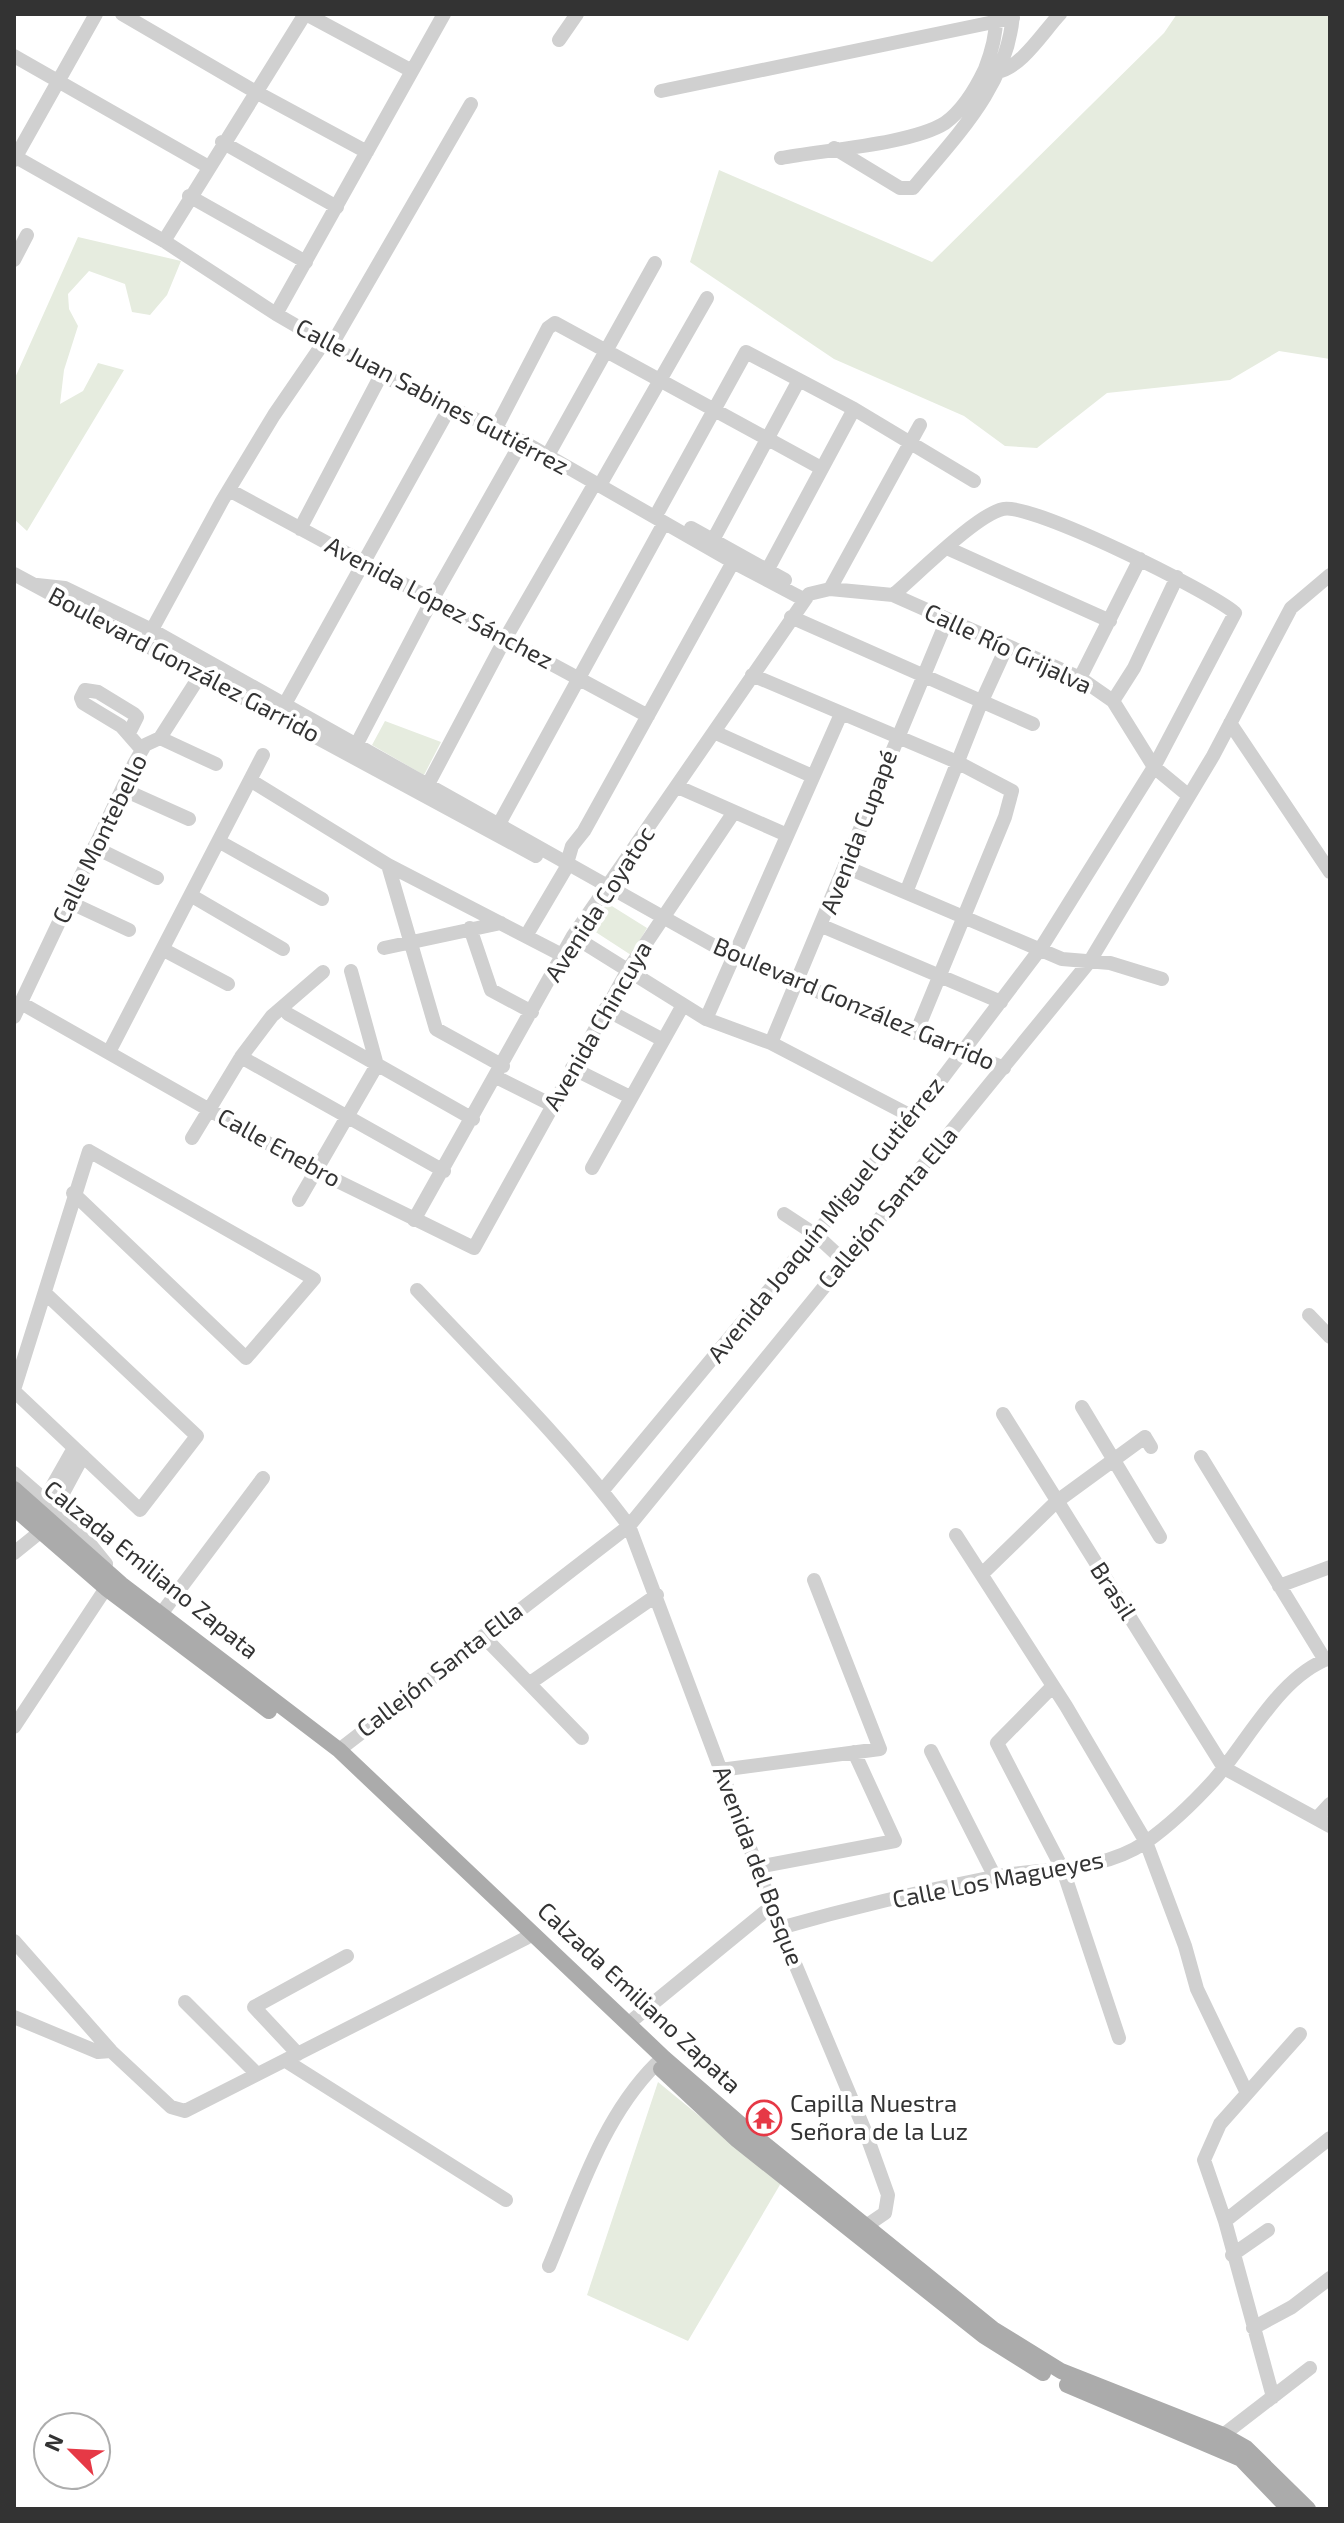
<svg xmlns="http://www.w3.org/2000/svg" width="1344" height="2523" font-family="'Exo 2',sans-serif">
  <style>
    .green { fill: #e6ecdf }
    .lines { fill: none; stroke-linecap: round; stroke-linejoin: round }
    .minor { stroke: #d0d0d0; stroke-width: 14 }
    .major { stroke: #ababab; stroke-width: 16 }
    .labels { text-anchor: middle; stroke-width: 8; stroke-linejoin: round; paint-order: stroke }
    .street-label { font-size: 24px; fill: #333; stroke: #fff }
    .poi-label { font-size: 24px; fill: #333; stroke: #fff; text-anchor: start }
  </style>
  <rect width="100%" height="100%" fill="#fff"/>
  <path class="green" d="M 1177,14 L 1330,14 L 1330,359 L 1279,351 L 1230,380 L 1107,393 L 1037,448 L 1005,446 L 964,416 L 834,359 L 690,262 L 719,170 L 932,262 L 1164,33 Z
    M 78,237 L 181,261 L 167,295 L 150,315 L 132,312 L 125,284 L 89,271 L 68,294 L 69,309 L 78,326 L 64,370 L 60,404 L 83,391 L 98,363 L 124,370 L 27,531 L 14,519 L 14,380 Z
    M 385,721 L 441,742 L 424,775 L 372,745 Z
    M 607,903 L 647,928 L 631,955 L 591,929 Z
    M 658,2082 L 781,2183 L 688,2341 L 587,2295 Z"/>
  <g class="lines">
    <path class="minor" d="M 122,14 L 254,91 L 367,152
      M 306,14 L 412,71
      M 559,40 L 577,14
      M 14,56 L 207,166
      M 997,72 C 1021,68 1043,32 1060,14
      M 661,91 L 1013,18
      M 222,142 L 337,207
      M 834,148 L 900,188 L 913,188 C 956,136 1008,85 1013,14
      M 14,156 L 164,241 L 276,314 L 381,375 L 522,441 L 733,562 L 805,600
      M 781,158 C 823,150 912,144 945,123 C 963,110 976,88 985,69 C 992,51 997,34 996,14
      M 14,160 L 96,14
      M 189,196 L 306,262
      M 164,241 L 305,14
      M 14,260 L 27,235
      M 276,314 L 444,14
      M 331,346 L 471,104
      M 496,428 L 548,328 L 555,323 L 821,468
      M 548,455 L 655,263
      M 600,485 L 707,298
      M 229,490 L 648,716
      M 659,510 L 746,352 L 854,409 L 974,481
      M 691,528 L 785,580
      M 300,529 L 381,375
      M 713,540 L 799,380
      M 947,548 L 1110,621
      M 768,569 L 854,409
      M 14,574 L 536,856
      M 37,585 L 65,588 L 152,630 L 734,957 L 1004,1068
      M 830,589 L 920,425
      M 791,617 L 1033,724
      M 148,637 L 222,501 L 274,415 L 324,342
      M 752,675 L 957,762 L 1012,791 L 1005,817 L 916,1033
      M 1080,678 L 1140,559
      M 1113,701 L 1134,668 L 1177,577
      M 281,711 L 450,407
      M 1230,723 L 1330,872
      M 714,732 L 812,776
      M 129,733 L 137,717 L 134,714 L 98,692 L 85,690 L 81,698 L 83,703 L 121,726 L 142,750
      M 160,738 L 216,764
      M 352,753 L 432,600 L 522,441
      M 250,780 L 388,865 L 562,955
      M 678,787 L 787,835
      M 122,789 L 189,819
      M 425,790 L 505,639 L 595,483
      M 494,833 L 664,523
      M 220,842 L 322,899
      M 94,847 L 157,878
      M 388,865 L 436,1029 L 503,1066
      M 846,867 L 1062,959 L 1110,963 L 1162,979
      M 907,890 L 981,703 L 1007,646
      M 192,896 L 283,949
      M 69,902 L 129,930
      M 822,926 L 1001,1002
      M 470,928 L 491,990 L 532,1012
      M 526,936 L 565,870 L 572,846 L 584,831 L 733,562
      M 573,936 L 706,1019 L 771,1043 L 913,1117
      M 384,948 L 501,923
      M 164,950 L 228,984
      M 21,1003 L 317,1171 L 474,1248 L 628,970 L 734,812
      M 605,1009 L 663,1040
      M 288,1014 L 473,1119
      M 14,1017 L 134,764 L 145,745 L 160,738 L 201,674
      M 706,1019 L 841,714
      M 771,1043 L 947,620
      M 109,1052 L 263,755
      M 241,1057 L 444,1171
      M 572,1068 L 630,1097
      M 496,1077 L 552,1105
      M 192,1138 L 241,1057 L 272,1016 L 323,972
      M 592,1168 L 683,1005
      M 299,1200 L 377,1065 L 351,971
      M 784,1214 L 816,1235 L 843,1260
      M 414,1220 L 573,936 L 809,594 L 830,589 L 893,595 L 1080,678 L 1113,701 L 1154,767 L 1189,796
      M 417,1290 C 489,1367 566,1441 629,1526 L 780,1928 L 865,2131 L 888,2195 L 885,2213 L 860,2230
      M 1309,1315 L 1330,1337
      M 14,1390 L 89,1151 L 314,1279 L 246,1358 L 73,1193
      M 14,1391 L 140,1510 L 197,1436 L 45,1293
      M 1082,1407 L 1160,1537
      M 1003,1414 L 1224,1768 L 1330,1826
      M 1201,1457 L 1325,1660
      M 14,1473 L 77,1528 L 106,1564
      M 603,1490 L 913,1117 L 1041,948 L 1154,767 L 1235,613 C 1210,591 1030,502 1003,509 C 976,515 917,575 893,595
      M 45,1499 L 74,1448
      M 55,1508 L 83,1456
      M 956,1535 L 1066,1706 L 1146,1842 L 1185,1946 L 1197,1989 L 1246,2091
      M 14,1553 L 40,1532
      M 982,1574 L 1056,1502 L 1145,1437 L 1151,1447
      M 1279,1586 L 1330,1567
      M 161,1614 L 263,1478
      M 483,1636 L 582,1738
      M 530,1683 L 657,1595
      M 1053,1686 L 997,1743 L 1063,1870 L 1119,2038
      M 14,1727 L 106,1588
      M 339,1750 L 629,1526 L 1090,961 L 1213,756 L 1291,608 L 1330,575
      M 931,1751 L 995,1877
      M 720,1770 L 880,1749 L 814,1580
      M 1318,1817 L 1330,1804
      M 757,1867 L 895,1841 L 854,1752
      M 780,1928 C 850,1908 922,1891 993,1877 C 1045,1867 1100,1873 1146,1842 C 1170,1825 1194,1802 1214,1780 C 1247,1743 1279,1676 1330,1658
      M 14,1941 L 111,2051 L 171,2107 L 185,2111 L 526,1938
      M 185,2002 L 257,2074
      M 14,2017 L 98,2052 L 111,2051
      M 629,2023 L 772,1906
      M 298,2054 L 254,2007 L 347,1956
      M 286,2061 L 506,2200
      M 1225,2221 L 1330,2138
      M 1232,2255 L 1268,2230
      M 549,2266 C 578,2197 602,2118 656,2064
      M 1253,2328 L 1292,2307 L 1330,2278
      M 1273,2397 L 1225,2221 L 1204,2160 L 1220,2124 L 1300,2034
      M 1223,2435 L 1310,2368"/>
    <path class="major" d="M 14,1489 L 121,1584 L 339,1750 L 664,2058 L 746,2129 L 993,2329 L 1061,2371 L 1223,2435 L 1246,2448 L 1308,2509
      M 14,1508 L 106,1588 L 269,1711
      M 661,2069 L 736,2139 L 984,2336 L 1043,2373
      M 1067,2385 L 1241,2459 L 1289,2509"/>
  </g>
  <defs>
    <g id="temple-ring" transform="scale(1.8)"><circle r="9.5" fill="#fff" stroke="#e63946" stroke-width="1.5"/><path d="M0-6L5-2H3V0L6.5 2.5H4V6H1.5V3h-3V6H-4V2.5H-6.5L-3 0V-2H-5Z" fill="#e63946"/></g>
  </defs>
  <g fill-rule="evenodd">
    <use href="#temple-ring" x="764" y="2118"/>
  </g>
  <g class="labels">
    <g class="street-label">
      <text transform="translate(432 397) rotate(28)" y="8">Calle Juan Sabines Gutiérrez</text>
      <text transform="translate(439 603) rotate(28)" y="8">Avenida López Sánchez</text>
      <text transform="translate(1008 649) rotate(25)" y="8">Calle Río Grijalva</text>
      <text transform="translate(184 665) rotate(28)" y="8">Boulevard González Garrido</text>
      <text transform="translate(859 832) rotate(-69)" y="8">Avenida Cupapé</text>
      <text transform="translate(100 839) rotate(-64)" y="8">Calle Montebello</text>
      <text transform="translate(600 904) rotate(-57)" y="8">Avenida Coyatoc</text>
      <text transform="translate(854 1004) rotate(23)" y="8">Boulevard González Garrido</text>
      <text transform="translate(598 1026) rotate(-60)" y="8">Avenida Chincuya</text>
      <text transform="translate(279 1148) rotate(29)" y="8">Calle Enebro</text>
      <text transform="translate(888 1208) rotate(-50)" y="8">Callejón Santa Ella</text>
      <text transform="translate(826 1220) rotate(-51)" y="8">Avenida Joaquín Miguel Gutiérrez</text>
      <text transform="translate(151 1570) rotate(39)" y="8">Calzada Emiliano Zapata</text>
      <text transform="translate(1113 1591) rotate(57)" y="8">Brasil</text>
      <text transform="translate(440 1670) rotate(-38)" y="8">Callejón Santa Ella</text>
      <text transform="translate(758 1866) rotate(69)" y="8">Avenida del Bosque</text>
      <text transform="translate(998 1880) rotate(-11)" y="8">Calle Los Magueyes</text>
      <text transform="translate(639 1998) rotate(43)" y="8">Calzada Emiliano Zapata</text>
    </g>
    <g class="poi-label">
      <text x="790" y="2112">Capilla Nuestra<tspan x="790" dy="28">Señora de la Luz</tspan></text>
    </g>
  </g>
  <rect width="1344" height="2523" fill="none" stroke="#333333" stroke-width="32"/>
  <g transform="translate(72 2451) rotate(294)"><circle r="38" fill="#ffffff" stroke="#adadad" stroke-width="2"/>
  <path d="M0-6L14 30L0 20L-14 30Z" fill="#e63946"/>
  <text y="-12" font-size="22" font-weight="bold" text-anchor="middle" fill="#333333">N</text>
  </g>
</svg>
